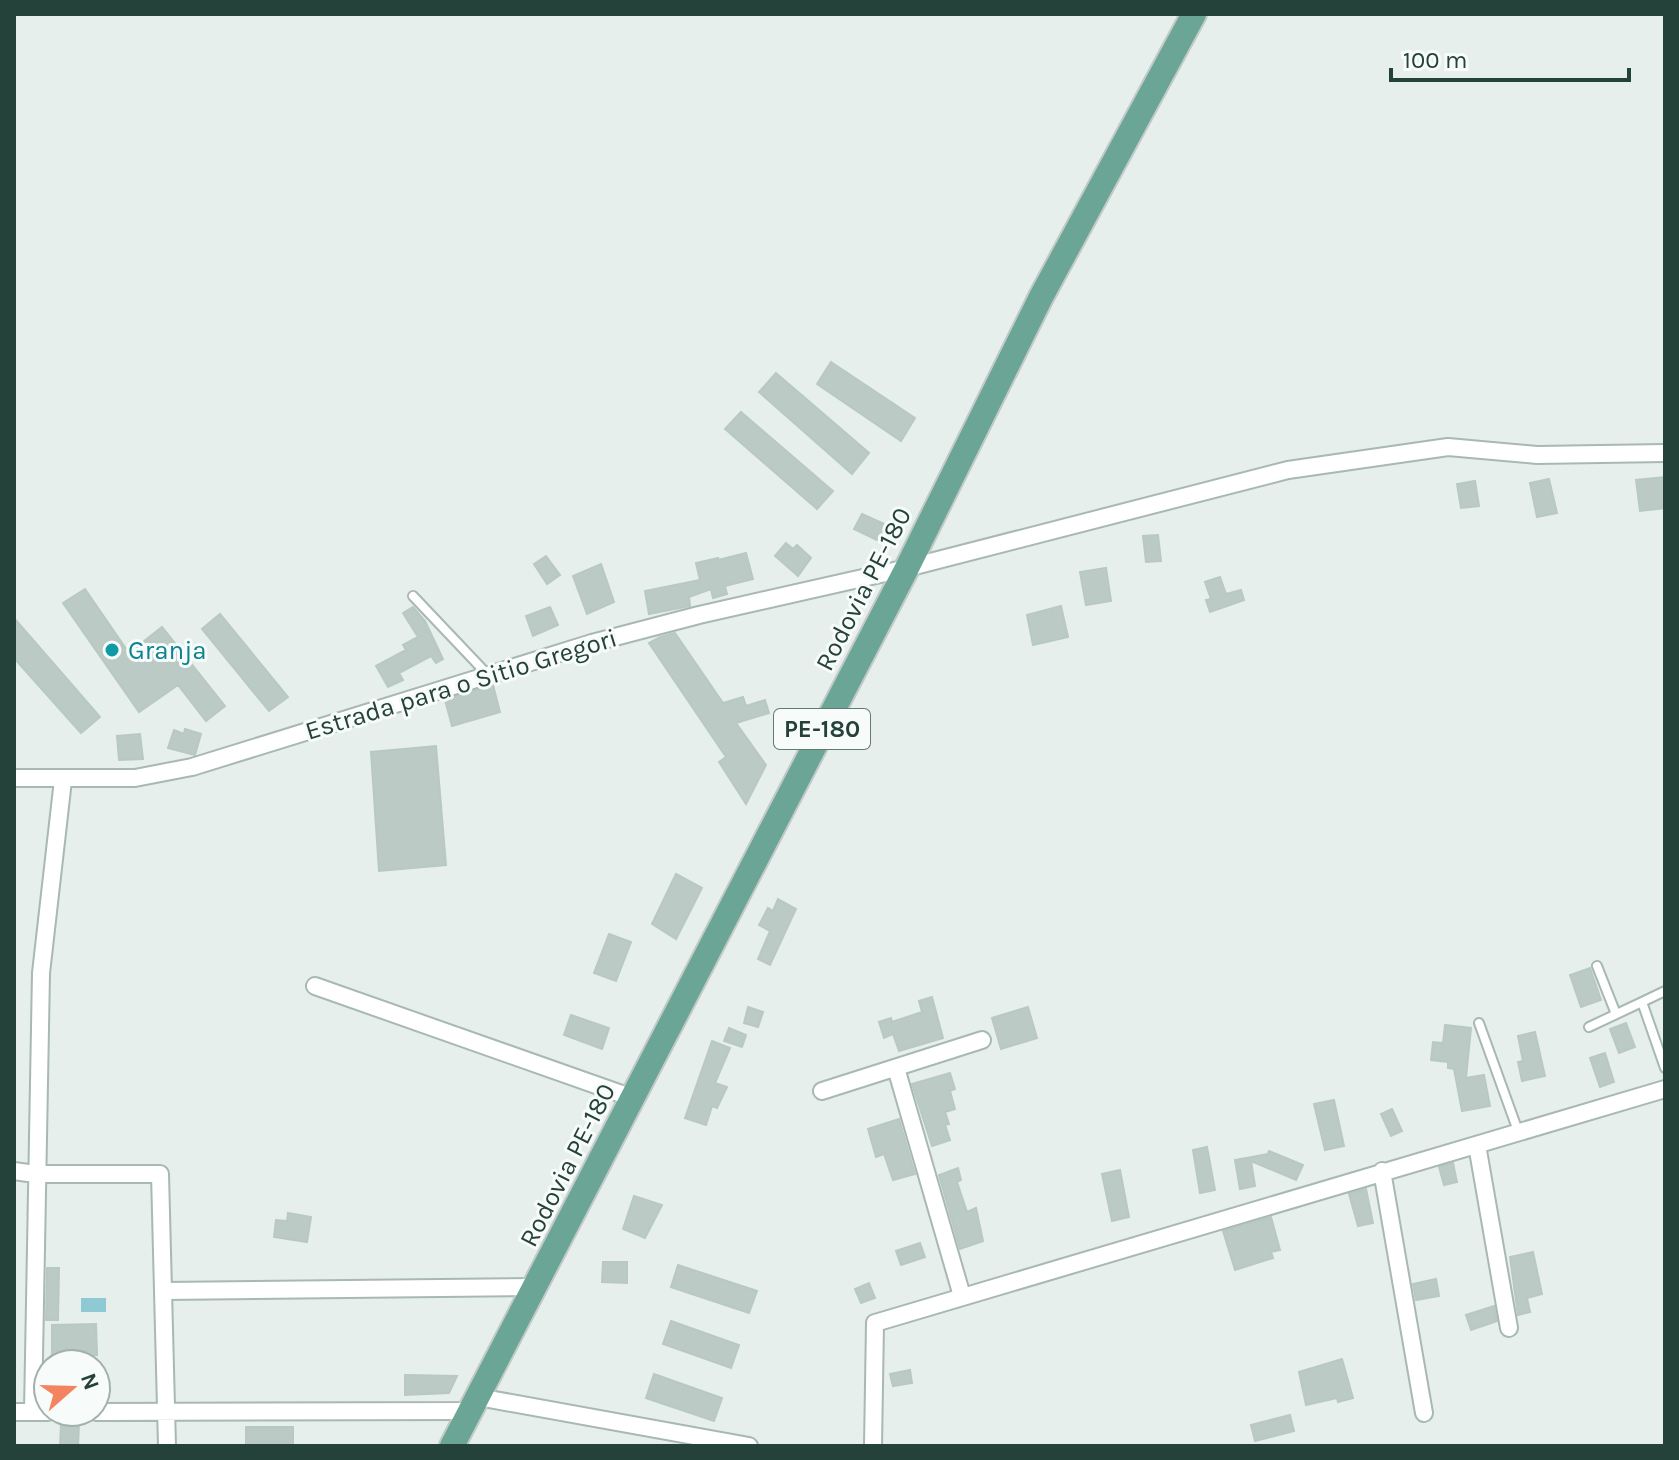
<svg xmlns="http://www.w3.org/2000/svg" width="1679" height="1460" font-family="Karla,sans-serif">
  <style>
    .water { fill: #8ec9d4 }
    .building { fill: #bbcac4; stroke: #b8c9c2; stroke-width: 2 }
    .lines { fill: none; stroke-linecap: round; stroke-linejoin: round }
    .lane-casing { stroke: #a8b8b2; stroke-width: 12 }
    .street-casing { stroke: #a8b8b2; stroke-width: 20 }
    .primary-casing { stroke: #c2cac8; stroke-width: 28 }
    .lane { stroke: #fff; stroke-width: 8 }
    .street { stroke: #fff; stroke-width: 16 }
    .primary { stroke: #6aa596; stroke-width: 24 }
    .culture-dot { fill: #0f9aa8; stroke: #f7fbf9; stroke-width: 3 }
    .labels { text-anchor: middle; stroke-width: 6; stroke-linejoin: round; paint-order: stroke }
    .shield { fill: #f7fbf9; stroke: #637a73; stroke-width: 2 }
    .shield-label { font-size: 24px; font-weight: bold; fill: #24423a }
    .street-label { font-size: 26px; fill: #24423a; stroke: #f7fbf9 }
    .culture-label { font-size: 26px; fill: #0d838f; stroke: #f7fbf9; text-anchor: start }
  </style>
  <rect width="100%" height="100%" fill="#e6efeb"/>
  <path class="water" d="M 106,1298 L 106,1312 L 81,1312 L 81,1298 Z"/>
  <path class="building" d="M 831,362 L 915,418 L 901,441 L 817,384 Z
    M 776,373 L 869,453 L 852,474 L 759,392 Z
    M 741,412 L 833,491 L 817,509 L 725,429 Z
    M 1665,477 L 1665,508 L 1640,511 L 1636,480 Z
    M 1549,479 L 1557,513 L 1537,517 L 1530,483 Z
    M 1475,481 L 1479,506 L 1461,508 L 1457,484 Z
    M 862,514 L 891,527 L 883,543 L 854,529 Z
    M 1158,535 L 1161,561 L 1146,562 L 1143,536 Z
    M 786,543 L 793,549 L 797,545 L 811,558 L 798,576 L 775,556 Z
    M 746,553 L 753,579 L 725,586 L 727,594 L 713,598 L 711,589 L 689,597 L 690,606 L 649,614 L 645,591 L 700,580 L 696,563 L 718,558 L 718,560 Z
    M 546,556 L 560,575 L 547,584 L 534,564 Z
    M 601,564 L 614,602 L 587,614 L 573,576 Z
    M 1106,568 L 1111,601 L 1086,605 L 1080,572 Z
    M 1220,577 L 1226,594 L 1241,590 L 1244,600 L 1210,612 L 1206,600 L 1211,599 L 1205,582 Z
    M 85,589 L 129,653 L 162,627 L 225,706 L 206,721 L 178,685 L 139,712 L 63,603 Z
    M 1061,606 L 1068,637 L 1033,645 L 1027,615 Z
    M 413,607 L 425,621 L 443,659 L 436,663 L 431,656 L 399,673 L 403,680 L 388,687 L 376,666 L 406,650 L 403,645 L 418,637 L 403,613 Z
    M 550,607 L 558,625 L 533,636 L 526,616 Z
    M 220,614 L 288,697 L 269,711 L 202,629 Z
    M 14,618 L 100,717 L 81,733 L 14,658 Z
    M 675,633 L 723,703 L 743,697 L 746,706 L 765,700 L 769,713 L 736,723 L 766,765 L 746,804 L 719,762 L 726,757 L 649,643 L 660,637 Z
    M 493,685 L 500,712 L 452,726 L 445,700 Z
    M 795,711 L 798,724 L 779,729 L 776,716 Z
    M 185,729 L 201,734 L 195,755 L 168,748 L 174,730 L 184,734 Z
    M 140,734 L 143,759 L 119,760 L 117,736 Z
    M 436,746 L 446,865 L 379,871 L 371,752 Z
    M 676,874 L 702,888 L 676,939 L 652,924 Z
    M 778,899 L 796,909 L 770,965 L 758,959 L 770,931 L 759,925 L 768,908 L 773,911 Z
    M 609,934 L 631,942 L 616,981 L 594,973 Z
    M 1590,968 L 1601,1000 L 1581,1007 L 1570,975 Z
    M 932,997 L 943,1038 L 899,1051 L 893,1034 L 884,1038 L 879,1022 L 891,1018 L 892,1022 L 922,1012 L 919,1001 Z
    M 748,1007 L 763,1012 L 758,1027 L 744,1023 Z
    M 1028,1007 L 1037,1038 L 1001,1049 L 992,1018 Z
    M 571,1015 L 609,1028 L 602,1049 L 564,1035 Z
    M 1626,1023 L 1635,1047 L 1619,1053 L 1610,1029 Z
    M 1445,1025 L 1471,1028 L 1466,1078 L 1484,1075 L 1490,1106 L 1462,1111 L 1454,1069 L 1448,1068 L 1448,1062 L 1431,1060 L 1433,1042 L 1443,1043 Z
    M 729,1028 L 746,1035 L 742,1047 L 724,1041 Z
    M 1535,1032 L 1545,1076 L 1522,1081 L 1518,1062 L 1523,1061 L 1518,1036 Z
    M 712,1041 L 730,1048 L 715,1083 L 727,1087 L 717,1108 L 712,1106 L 706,1125 L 685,1118 Z
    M 1605,1053 L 1614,1082 L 1600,1087 L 1590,1058 Z
    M 950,1073 L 955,1089 L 950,1091 L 955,1109 L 945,1112 L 949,1124 L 945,1125 L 950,1140 L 932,1146 L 912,1084 Z
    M 1334,1100 L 1344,1146 L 1325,1150 L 1314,1104 Z
    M 1392,1109 L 1402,1131 L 1391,1136 L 1381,1114 Z
    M 899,1119 L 915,1174 L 893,1180 L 884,1154 L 876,1157 L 868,1129 Z
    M 1207,1147 L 1215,1190 L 1200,1193 L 1193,1150 Z
    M 1269,1151 L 1303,1165 L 1296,1180 L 1251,1161 L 1255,1186 L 1240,1189 L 1235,1160 L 1268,1154 Z
    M 1453,1163 L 1457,1182 L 1444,1185 L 1439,1167 Z
    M 958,1168 L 961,1180 L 957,1182 L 967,1212 L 976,1208 L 983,1241 L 960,1249 L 939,1175 Z
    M 1120,1170 L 1129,1217 L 1112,1221 L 1102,1174 Z
    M 1366,1189 L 1373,1223 L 1358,1226 L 1349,1194 Z
    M 634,1196 L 662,1205 L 645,1238 L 623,1229 Z
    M 288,1213 L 311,1217 L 307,1242 L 274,1237 L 276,1220 L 287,1221 Z
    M 1271,1217 L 1280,1250 L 1271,1252 L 1273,1258 L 1235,1270 L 1223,1231 Z
    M 920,1243 L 925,1257 L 901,1265 L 896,1251 Z
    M 1533,1252 L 1542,1294 L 1527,1298 L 1530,1312 L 1518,1315 L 1510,1257 Z
    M 603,1262 L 627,1262 L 627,1283 L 602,1282 Z
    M 678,1265 L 757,1291 L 749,1313 L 671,1287 Z
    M 47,1268 L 59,1268 L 58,1320 L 46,1320 Z
    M 1436,1279 L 1439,1296 L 1416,1300 L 1413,1284 Z
    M 869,1283 L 875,1298 L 861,1303 L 855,1289 Z
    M 1494,1306 L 1497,1321 L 1471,1330 L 1466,1315 Z
    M 671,1321 L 739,1345 L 731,1368 L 663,1344 Z
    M 96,1324 L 97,1355 L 52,1355 L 52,1325 Z
    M 1342,1359 L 1353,1398 L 1338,1402 L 1337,1398 L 1306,1405 L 1299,1372 Z
    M 910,1370 L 912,1383 L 893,1386 L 890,1374 Z
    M 654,1374 L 722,1398 L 714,1421 L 646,1398 Z
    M 405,1375 L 457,1376 L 449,1393 L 405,1395 Z
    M 1290,1415 L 1294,1431 L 1255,1441 L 1251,1425 Z
    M 61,1424 L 79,1424 L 78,1446 L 60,1446 Z
    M 246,1427 L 293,1427 L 293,1446 L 246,1446 Z"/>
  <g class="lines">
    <g class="lane-casing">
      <path id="lane" d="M 413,596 L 487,674
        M 1597,966 L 1616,1014
        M 1665,991 L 1642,1002 L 1665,1068
        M 1479,1023 L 1518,1131
        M 1589,1027 L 1642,1002"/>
    </g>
    <g class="street-casing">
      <path id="street" d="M 14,778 L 135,778 L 192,767 L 592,643 L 699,615 L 907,568 L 1288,470 L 1448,447 L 1537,455 L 1665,453
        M 315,986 L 633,1098
        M 896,1068 L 962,1296
        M 822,1091 L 982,1040
        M 1477,1145 L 1509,1328
        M 14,1171 L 35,1174 L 160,1174 L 167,1446
        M 1382,1171 L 1424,1413
        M 164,1291 L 536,1287
        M 478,1397 L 749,1446
        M 14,1412 L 48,1412
        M 33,1412 L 41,973 L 63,780
        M 96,1412 L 470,1411
        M 873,1446 L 875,1323 L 1665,1089"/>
    </g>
    <g class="primary-casing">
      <path id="primary" d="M 452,1446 L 907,568 L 1041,297 L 1194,14"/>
    </g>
    <use href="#lane" class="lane"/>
    <use href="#street" class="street"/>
    <use href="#primary" class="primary"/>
  </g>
  <circle class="culture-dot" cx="112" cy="650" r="8"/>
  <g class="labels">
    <rect class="shield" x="774" y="709" width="96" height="40" rx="6"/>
    <g class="shield-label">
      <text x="822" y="737">PE-180</text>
    </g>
    <g class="street-label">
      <text transform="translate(863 589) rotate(-63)" y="9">Rodovia PE-180</text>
      <text transform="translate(461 684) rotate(-17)" y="9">Estrada para o Sitio Gregori</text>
      <text transform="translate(567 1165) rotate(-63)" y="9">Rodovia PE-180</text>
    </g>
    <g class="culture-label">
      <text x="128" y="659">Granja</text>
    </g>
  </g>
  <rect width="1679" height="1460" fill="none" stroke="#24423a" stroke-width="32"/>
  <g transform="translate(72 1388) rotate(70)"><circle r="38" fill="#f7fbf9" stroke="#a3b1ad" stroke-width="2"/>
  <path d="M0-6L14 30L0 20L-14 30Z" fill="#f4845f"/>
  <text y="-12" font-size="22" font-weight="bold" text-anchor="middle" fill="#24423a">N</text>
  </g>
  <path d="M1391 68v12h238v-12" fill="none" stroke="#24423a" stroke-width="4"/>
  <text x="1403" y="68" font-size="24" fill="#24423a" stroke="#f7fbf9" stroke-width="6" paint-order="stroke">100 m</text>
</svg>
